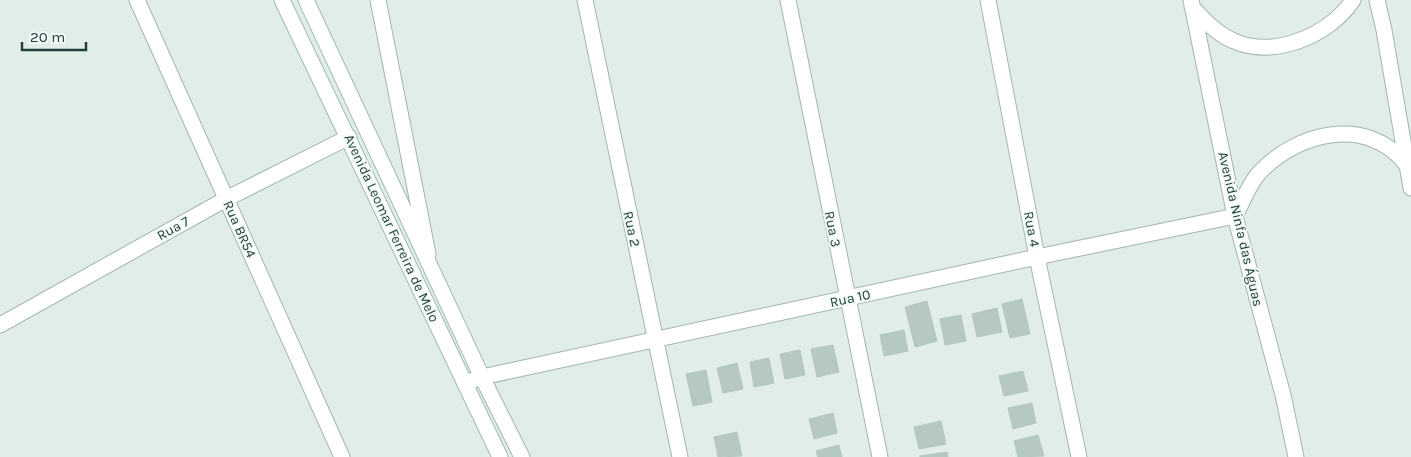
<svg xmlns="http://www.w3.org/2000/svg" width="1411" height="457" font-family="Karla,sans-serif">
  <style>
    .building { fill: #b6c8c3; stroke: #b3c7c1 }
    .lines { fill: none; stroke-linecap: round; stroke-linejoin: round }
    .street-casing { stroke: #a3b5b1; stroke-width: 17 }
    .secondary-casing { stroke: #9fb9b3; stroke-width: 17 }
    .street { stroke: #fff; stroke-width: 15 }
    .secondary { stroke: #fff; stroke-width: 15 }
    .labels { text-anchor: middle; stroke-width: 4; stroke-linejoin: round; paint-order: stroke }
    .street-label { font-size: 14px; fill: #203f3b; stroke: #f2f9f6 }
  </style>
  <rect width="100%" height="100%" fill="#e1ede9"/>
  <path class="building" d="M 1022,299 L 1030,334 L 1010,338 L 1002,304 Z
    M 927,301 L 937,341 L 915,347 L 905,307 Z
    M 997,308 L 1002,332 L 977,337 L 972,314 Z
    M 961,315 L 966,341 L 945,345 L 940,319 Z
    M 904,330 L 908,351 L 884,356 L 880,335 Z
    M 833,345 L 839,372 L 817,377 L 811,349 Z
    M 800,350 L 805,375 L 785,379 L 780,354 Z
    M 769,358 L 774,383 L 754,387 L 750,362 Z
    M 737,363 L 743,389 L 723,393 L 717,368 Z
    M 706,370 L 712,402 L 693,406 L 686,374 Z
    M 1023,371 L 1028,391 L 1004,396 L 999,376 Z
    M 1032,403 L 1036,423 L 1013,429 L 1008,408 Z
    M 833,413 L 837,433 L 814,439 L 809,419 Z
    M 941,421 L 946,444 L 919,449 L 914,427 Z
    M 737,432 L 742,456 L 718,457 L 714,437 Z
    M 1038,435 L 1044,456 L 1018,457 L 1014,441 Z
    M 839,445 L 842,457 L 818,457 L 816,451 Z
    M 947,452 L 948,457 L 920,457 L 920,456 Z"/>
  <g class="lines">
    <g class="street-casing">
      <path id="street" d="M 137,0 L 342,457
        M 378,0 L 428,254
        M 585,0 L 680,457
        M 788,0 L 880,457
        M 988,0 L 1037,257 L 1079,457
        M 1191,0 L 1235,216 L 1283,395 L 1296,457
        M 1377,0 L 1384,30 L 1411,188
        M 1192,7 C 1205,21 1217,34 1234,41 C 1274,59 1330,35 1353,0
        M 0,325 L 226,199 L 349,137
        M 465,383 L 482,377 L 1037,257 L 1235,216 C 1242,203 1249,184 1259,173 C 1297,132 1367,115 1406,164"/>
    </g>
    <g class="secondary-casing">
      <path id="secondary" d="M 282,0 L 500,457
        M 306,0 L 482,377 L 522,457"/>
    </g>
    <use href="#street" class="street"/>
    <use href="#secondary" class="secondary"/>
  </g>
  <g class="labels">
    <g class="street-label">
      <text transform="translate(173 228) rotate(-29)" y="5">Rua 7</text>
      <text transform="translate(392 228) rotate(65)" y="5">Avenida Leomar Ferreira de Melo</text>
      <text transform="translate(240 229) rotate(66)" y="5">Rua BR54</text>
      <text transform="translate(632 229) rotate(78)" y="5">Rua 2</text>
      <text transform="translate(833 229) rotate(79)" y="5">Rua 3</text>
      <text transform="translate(1032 229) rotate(79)" y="5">Rua 4</text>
      <text transform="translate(1241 229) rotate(77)" y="5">Avenida Ninfa das Águas</text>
      <text transform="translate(850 298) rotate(-12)" y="5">Rua 10</text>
    </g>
  </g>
  <path d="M22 42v8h64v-8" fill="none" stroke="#203f3b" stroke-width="2.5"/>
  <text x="30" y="42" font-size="15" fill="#203f3b" stroke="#f2f9f6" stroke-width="4" paint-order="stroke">20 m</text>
</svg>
